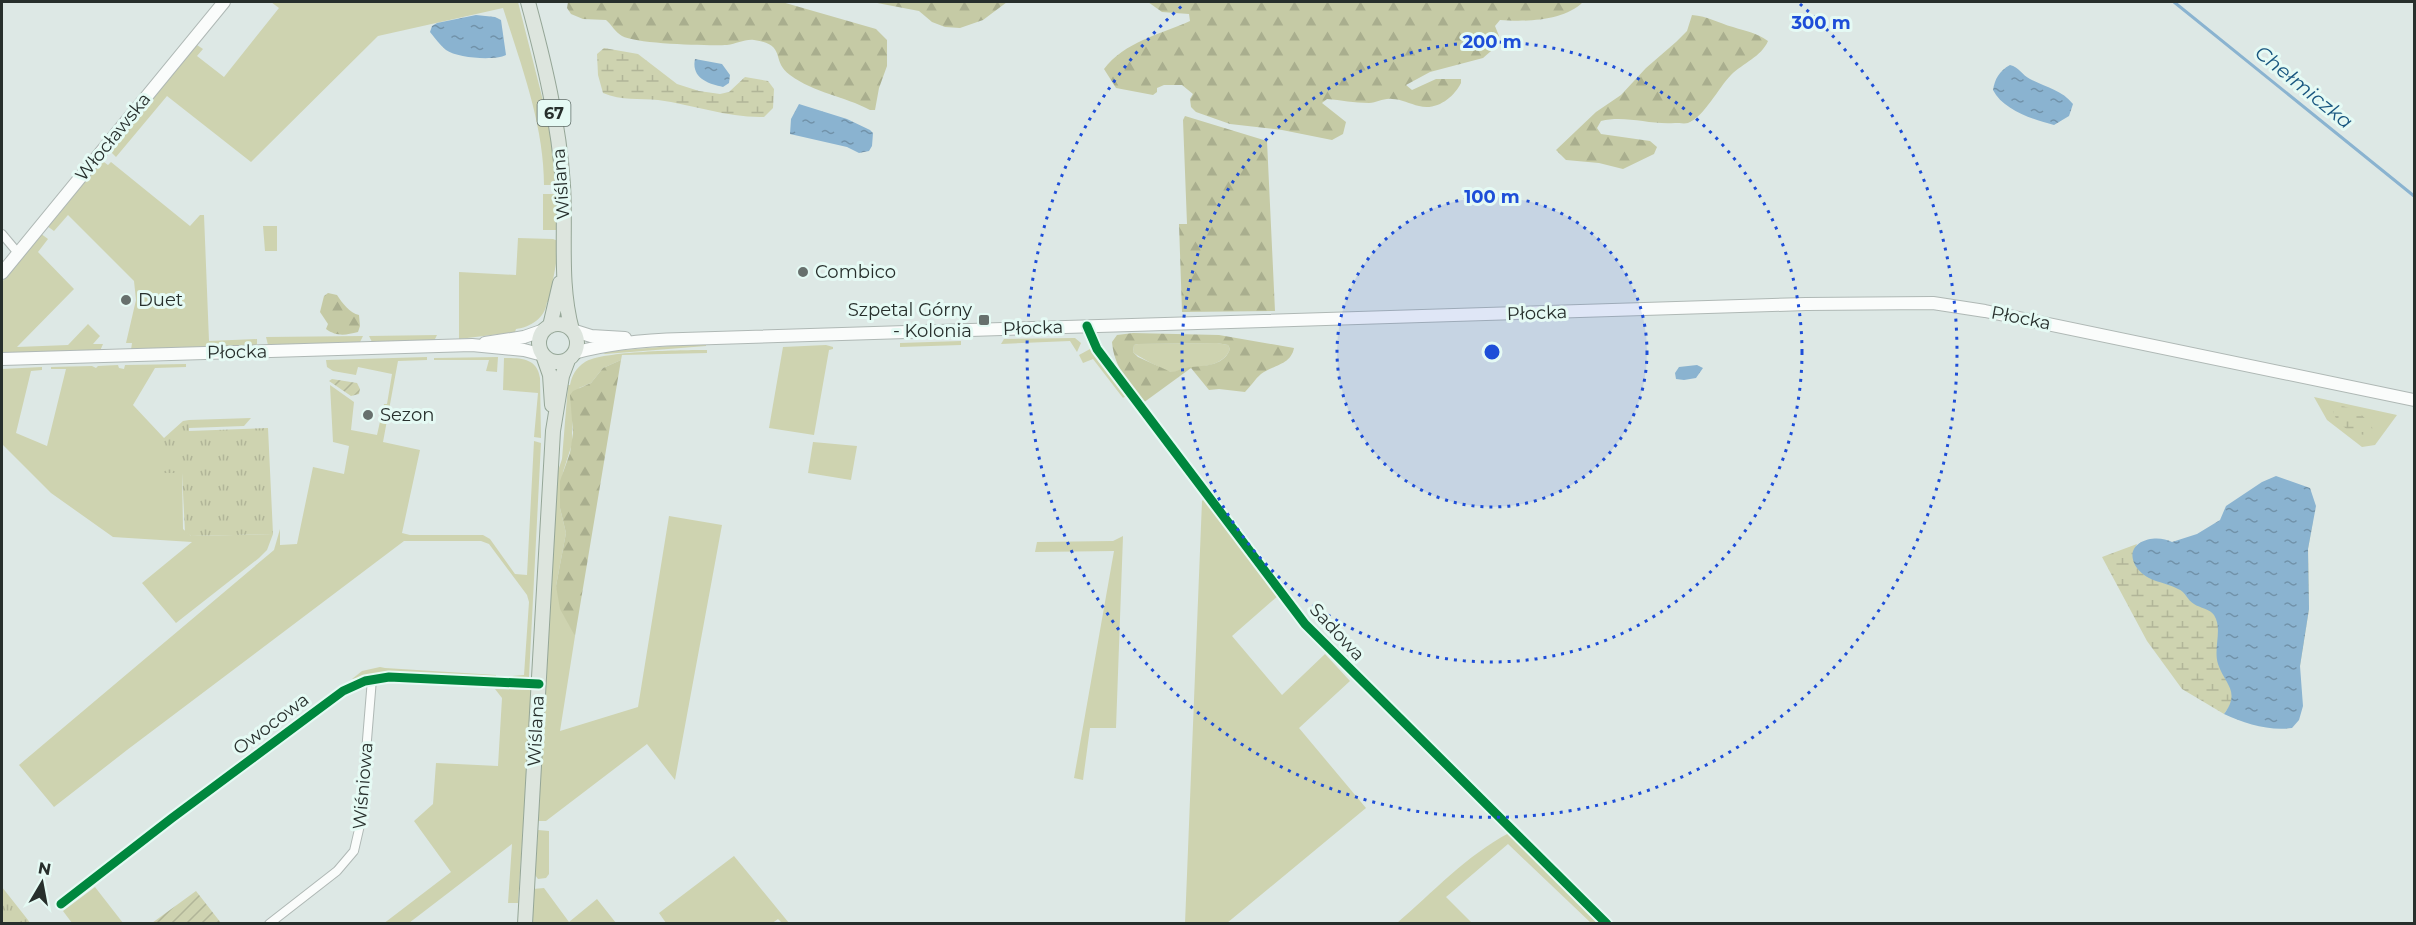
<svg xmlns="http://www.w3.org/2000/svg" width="2416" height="925" font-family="Montserrat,sans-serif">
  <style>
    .grass { fill: #ced3b0 }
    .forest { fill: url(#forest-firs); fill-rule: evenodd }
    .wetland { fill: url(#wetland-marsh) }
    .park { fill: url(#park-tufts) }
    .garden { fill: url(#garden-furrows) }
    .water { fill: url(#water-ripples) }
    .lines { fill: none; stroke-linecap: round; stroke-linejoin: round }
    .stream { stroke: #8ab3d0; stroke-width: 3 }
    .street-casing { stroke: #afb8b5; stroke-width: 10 }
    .secondary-casing { stroke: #afb8b5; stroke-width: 14 }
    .primary-casing { stroke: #95a697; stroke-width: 16 }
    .street { stroke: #fafcfb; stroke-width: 8 }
    .secondary { stroke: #fafcfb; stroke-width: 12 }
    .primary { stroke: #dde5de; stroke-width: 14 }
    .cycleway-casing { stroke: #e5faf4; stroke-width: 13 }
    .cycleway { stroke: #00873e; stroke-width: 9 }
    .ring { fill: none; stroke: #1d4ed8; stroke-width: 3; stroke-dasharray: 3 6 }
    .poi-dot { fill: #67706d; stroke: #e5faf4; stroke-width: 2 }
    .labels { text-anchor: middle; stroke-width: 6; stroke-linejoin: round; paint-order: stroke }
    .shield { fill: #e5faf4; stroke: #606c68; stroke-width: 1.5 }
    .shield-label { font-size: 16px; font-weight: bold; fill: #272f2c }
    .street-label { font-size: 18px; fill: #272f2c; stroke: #e5faf4 }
    .poi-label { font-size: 18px; fill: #272f2c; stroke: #e5faf4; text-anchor: start }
    .water-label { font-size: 20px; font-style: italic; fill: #17557f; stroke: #e5faf4 }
    .centre { fill: #1d4ed8; stroke: #e5faf4; stroke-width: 3 }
    .ring-label { font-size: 18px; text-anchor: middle; font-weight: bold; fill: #1d4ed8; stroke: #e5faf4; stroke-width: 6; stroke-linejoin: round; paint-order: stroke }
  </style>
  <defs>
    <pattern id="forest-firs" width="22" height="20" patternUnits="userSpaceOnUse" patternTransform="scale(1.5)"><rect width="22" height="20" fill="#c5caa5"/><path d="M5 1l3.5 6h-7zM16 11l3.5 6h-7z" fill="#a9ae8e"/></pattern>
    <pattern id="wetland-marsh" width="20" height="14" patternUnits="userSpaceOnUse" patternTransform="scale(1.5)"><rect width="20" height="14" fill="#ced3b0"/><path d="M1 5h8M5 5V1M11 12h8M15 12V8" fill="none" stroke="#b1b598"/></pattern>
    <pattern id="park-tufts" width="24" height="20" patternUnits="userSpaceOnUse" patternTransform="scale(1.5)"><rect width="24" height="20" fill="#ced3b0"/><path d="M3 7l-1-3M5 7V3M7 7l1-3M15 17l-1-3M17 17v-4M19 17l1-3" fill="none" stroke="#b1b598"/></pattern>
    <pattern id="garden-furrows" width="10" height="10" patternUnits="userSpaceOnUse" patternTransform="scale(1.5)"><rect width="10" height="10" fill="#ced3b0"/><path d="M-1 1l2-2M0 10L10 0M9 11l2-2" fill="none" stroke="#b1b598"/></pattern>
    <pattern id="water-ripples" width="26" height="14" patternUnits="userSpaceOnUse" patternTransform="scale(1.5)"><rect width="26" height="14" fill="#8ab3d0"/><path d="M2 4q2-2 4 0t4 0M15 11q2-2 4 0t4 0" fill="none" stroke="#7192a9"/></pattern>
  </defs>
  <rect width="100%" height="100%" fill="#dde8e5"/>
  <path class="grass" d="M 271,2 L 518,2 L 552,136 L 556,185 L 544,185 C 544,125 521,65 503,8 L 378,36 L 251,162 L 167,96 L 116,157 L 109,150 L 197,45 L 203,49 L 197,56 L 224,77 L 279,8 Z
    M 101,160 L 108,165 L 111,162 L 190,226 L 200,215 L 204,215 L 209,341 L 257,339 L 257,344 L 254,346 L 131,350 L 132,343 L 126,343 L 136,300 L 134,281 L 68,215 L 54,231 L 47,226 Z
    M 543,194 L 559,194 L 559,230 L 543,230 Z
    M 263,226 L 277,226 L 277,251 L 265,251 Z
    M 40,233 L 48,239 L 38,252 L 74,289 L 17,347 L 68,345 L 88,324 L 100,336 L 93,344 L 103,344 L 100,351 L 2,353 L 3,293 L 2,282 Z
    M 518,238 L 553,239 L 558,241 C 558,262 552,281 549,302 L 547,302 C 545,318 531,327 516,329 L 515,332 L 459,339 L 459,272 L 516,275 Z
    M 437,335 L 434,341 L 372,342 L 369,336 Z
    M 363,336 L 360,342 L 268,345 L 266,337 Z
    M 1075,338 L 1081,343 L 1077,352 L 1070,341 L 1001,344 L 1004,339 Z
    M 961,341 L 961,345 L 900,347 L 900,343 Z
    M 706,343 L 706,346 L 605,354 L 601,352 Z
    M 1217,343 L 1228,345 L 1230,349 C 1223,367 1201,366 1185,369 C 1180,370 1175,373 1171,372 C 1168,372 1135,355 1133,352 L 1134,345 L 1138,344 Z
    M 826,345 L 833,347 L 833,349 L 829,350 L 814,435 L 769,428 L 783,347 Z
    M 1090,349 L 1126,396 L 1123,398 L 1093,359 L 1083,363 L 1079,355 Z
    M 707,350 L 707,353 L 622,355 L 621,360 L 603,368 L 591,383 L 579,388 L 572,423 L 572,444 L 563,472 L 560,508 L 566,533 L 556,586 L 575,636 L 560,731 L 638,707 L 669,516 L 722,525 L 675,780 L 647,744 L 546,821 L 539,821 L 536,819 L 553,515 L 558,471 L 562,459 L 568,385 L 570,385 C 572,375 576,368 585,362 C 602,351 683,350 707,350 Z
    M 427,357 L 427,360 L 398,361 L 383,442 L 420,450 L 402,533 L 410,535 L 483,535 L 490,539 L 515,574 L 527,575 L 534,441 L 541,443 L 529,677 L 516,679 L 512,676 L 524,675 L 529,602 L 527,595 L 489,544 L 481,541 L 404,541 L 127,750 L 54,807 L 19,765 L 274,550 L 280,529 L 280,545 L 297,544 L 313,467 L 344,474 L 349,446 L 333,442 L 330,385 L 354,402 L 351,430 L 377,435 L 384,404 L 387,404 L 392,374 L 358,367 L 356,375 L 333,371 L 327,367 L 326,360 Z
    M 498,357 L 497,372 L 486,371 L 489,360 L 434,360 L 434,358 Z
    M 504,358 C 521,358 537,358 540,378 L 541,438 L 534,437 L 538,393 L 503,390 Z
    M 186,364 L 186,367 L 155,368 L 133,405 L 164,438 L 164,472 L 182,473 L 183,529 L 191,536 L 273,534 L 267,550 L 259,558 L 176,623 L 142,583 L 192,542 L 113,537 L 51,493 L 2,444 L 2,369 L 42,367 L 42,370 L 31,371 L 16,433 L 47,446 L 66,369 L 51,369 L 51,367 L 92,366 L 96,368 L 98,366 L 118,365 L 119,368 L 124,369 L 125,365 Z
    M 2314,397 L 2397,415 L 2375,445 L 2362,447 L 2327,420 Z
    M 251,418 L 244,426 L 189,428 L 189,420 Z
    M 813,442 L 857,446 L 851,480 L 808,473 Z
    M 1204,499 L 1279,595 L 1232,636 L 1282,695 L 1325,654 L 1350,681 L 1299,728 L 1366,808 L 1227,923 L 1185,924 L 1202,501 Z
    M 1123,536 L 1116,728 L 1090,728 L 1083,780 L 1074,778 L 1114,551 L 1035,552 L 1037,542 L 1113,541 Z
    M 380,667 L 385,668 L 496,675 L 496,679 L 391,673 L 352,679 L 362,671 Z
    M 495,689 L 532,690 L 518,903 L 508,903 L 512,844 L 409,923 L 383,924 L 451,872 L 414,821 L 433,804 L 436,763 L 498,766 L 502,698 Z
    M 538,830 L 549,831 L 549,874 L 546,878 L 538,879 L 535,875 Z
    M 1509,833 L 1598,920 L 1594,923 L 1591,923 L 1508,844 L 1446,897 L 1472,923 L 1397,923 C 1432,893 1467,855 1509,833 Z
    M 734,856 L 789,923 L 782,923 L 778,919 L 771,924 L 666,923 L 659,913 Z
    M 95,887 L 123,923 L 72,923 L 63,911 Z
    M 544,888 L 569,922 L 597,899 L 616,923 L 530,924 L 533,889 Z"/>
  <path class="forest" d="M 568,2 L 782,2 L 876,29 L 887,40 L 887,66 L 879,88 L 875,110 L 870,110 C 844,96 814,93 790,75 C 770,61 788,45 754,40 C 744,39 737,44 727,45 C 710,46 636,44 622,36 C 615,32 612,25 606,20 L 583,19 L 571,14 L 567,8 Z
    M 872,2 L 1007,2 L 983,20 L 960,28 L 945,27 L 932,22 L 919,11 Z
    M 1148,2 L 1583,2 C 1564,21 1526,22 1500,20 L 1495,26 L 1499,36 L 1498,45 L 1483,58 L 1430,72 L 1406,85 L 1412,90 L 1436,79 L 1461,79 L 1461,83 C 1454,97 1437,111 1419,106 C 1410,104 1401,99 1392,99 C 1383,98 1377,103 1369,103 C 1354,103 1341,100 1327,99 L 1322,103 L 1346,122 L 1343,134 L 1332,140 L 1282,130 L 1230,124 L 1196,112 L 1191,107 L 1190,99 L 1193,94 L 1182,85 L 1164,85 L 1157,88 L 1157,92 L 1153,95 L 1116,88 L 1104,69 C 1124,42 1161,34 1190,21 L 1189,14 L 1162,12 Z
    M 1692,15 C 1708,16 1718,23 1733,27 C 1748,32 1755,32 1768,41 C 1761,57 1743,63 1731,75 C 1719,87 1704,117 1688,123 C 1685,124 1678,123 1675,123 C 1649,125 1626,115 1601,121 L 1597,128 L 1601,134 L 1650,141 L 1657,147 L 1654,154 L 1623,169 L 1599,163 L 1566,160 L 1556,150 L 1596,112 L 1621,95 L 1646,68 L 1676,42 L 1687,31 Z
    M 1185,116 L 1267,141 L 1275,311 L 1182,312 L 1179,224 L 1187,224 L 1183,120 Z
    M 328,293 L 337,295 C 342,303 350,313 359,315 L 360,326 L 358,332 C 346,335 337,337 326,329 L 328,324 L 320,312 L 324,296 Z
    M 1133,333 L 1219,335 L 1294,348 C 1291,365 1273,365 1261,374 C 1255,379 1251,386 1245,392 L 1219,389 L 1209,390 L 1191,368 L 1143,403 C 1129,383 1114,367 1112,342 L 1117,335 ZM 1217,343 L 1228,345 L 1230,349 C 1223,368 1201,365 1185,368 C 1180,369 1176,372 1171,372 L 1138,357 L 1133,352 L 1134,345 L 1138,344 Z
    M 621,360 L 575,636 L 560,609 L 556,586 L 566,533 L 560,508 L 560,481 L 570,453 L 573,433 L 570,395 L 573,391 L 591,383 L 603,368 Z"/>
  <path class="wetland" d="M 604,48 L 638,54 L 677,84 L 699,91 L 720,94 L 729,92 L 745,77 L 768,81 L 774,89 L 773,108 L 764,117 C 729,118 694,105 658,100 C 639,98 622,101 603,93 L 598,75 L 597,54 Z
    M 2337,406 C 2351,405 2370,418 2374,432 C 2360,441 2336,426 2333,411 Z
    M 2313,521 L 2308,549 L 2309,609 L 2300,666 L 2231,704 L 2224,714 L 2182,689 L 2147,641 L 2102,557 L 2137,544 L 2133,553 Z"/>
  <path class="park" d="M 189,420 L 189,431 L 268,428 L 273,534 L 191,536 L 185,532 L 182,473 L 164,473 L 164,438 L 183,421 Z
    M 2,887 L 28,920 L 30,923 L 2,923 Z"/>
  <path class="garden" d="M 332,379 L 357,383 L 360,389 L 359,394 L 351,396 L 329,381 Z
    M 196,891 L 221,923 L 152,923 Z"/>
  <path class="water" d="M 476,15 L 495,17 L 501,20 L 506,55 C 494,61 457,58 446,50 C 440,45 435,38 430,32 L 432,26 L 437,23 Z
    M 695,59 L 722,64 L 730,75 L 729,83 L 723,87 C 708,84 691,78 695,59 Z
    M 2010,65 C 2019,67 2022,75 2030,79 C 2045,87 2062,90 2073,104 L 2069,116 L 2054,125 C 2034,120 2003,110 1993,90 C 1995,79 1999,71 2010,65 Z
    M 799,104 L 847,119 L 870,130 L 873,133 L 872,146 L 869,151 L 859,153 L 847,147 L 790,134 L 791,119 Z
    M 1697,365 L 1703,368 L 1696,378 L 1684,380 L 1676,379 L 1675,373 L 1679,367 Z
    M 2276,476 L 2310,488 L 2316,506 L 2308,549 L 2309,609 L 2300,666 L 2303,706 L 2299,720 L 2292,728 C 2269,731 2245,724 2224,714 C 2241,691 2225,685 2218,664 C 2213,648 2223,629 2214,615 C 2210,609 2200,608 2194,604 C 2187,600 2186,592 2178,589 C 2163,581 2145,582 2135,565 C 2123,541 2156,533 2172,542 L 2197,534 L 2220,520 L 2226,506 L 2262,482 Z"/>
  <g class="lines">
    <path class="stream" d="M 2174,2 L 2414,196"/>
    <g class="street-casing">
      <path id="street" d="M 2,234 L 18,253
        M 1087,326 L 1097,349 L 1305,624 L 1607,924
        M 61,904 L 172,818 L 343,691 L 365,681 L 389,677 L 539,684
        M 269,924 L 337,871 L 354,851 L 360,825 L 372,679"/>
    </g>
    <g class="secondary-casing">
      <path id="secondary" d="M 2,273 L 224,2
        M 572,330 L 591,336 L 625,338
        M 485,343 L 524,337 L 544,330
        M 574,353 C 609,343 646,340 683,339 L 1806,304 L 1933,303 L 1985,311 L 2414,400
        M 2,359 L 472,345 L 524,350 L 543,355"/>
    </g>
    <g class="primary-casing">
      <path id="primary" d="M 528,2 C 544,61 559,123 563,185 C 566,233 559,283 572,330
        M539 343a19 19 0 1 1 38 0a19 19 0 1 1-38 0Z
        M 550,326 L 560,283
        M 543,355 L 550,375 L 552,405
        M 525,924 L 553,431 L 562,376 L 568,360"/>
    </g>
    <use href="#street" class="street"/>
    <use href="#secondary" class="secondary"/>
    <use href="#primary" class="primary"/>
    <g class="cycleway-casing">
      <path id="cycleway" d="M 1087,326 L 1097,349 L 1305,624 L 1607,924
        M 61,904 L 172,818 L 343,691 L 365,681 L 389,677 L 539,684"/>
    </g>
    <use href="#cycleway" class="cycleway"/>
  </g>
  <circle cx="1492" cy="352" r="155" fill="#1d4ed8" fill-opacity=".12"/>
  <g class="ring">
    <circle cx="1492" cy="352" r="155"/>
    <circle cx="1492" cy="352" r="310"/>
    <path d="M1800 4A465 465 0 1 1 1184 4"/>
  </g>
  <g class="poi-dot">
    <circle cx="803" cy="272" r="6"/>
    <circle cx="126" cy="300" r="6"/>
    <rect x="978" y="314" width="12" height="12" rx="3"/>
    <circle cx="368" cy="415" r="6"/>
  </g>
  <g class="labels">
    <rect class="shield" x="537.5" y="100" width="33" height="26" rx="4.5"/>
    <g class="shield-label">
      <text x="554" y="119">67</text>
    </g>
    <g class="street-label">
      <text transform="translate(113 137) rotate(-51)" y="6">Włocławska</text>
      <text transform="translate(561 184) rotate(-94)" y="6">Wiślana</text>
      <text transform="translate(1537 313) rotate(-2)" y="6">Płocka</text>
      <text transform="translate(2021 318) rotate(11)" y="6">Płocka</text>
      <text transform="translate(1033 328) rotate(-2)" y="6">Płocka</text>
      <text transform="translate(237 352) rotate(-1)" y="6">Płocka</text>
      <text transform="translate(1337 632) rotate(47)" y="6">Sadowa</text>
      <text transform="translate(271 724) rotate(-37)" y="6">Owocowa</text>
      <text transform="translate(536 731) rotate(-87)" y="6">Wiślana</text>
      <text transform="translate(363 786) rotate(-85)" y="6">Wiśniowa</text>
    </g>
    <g class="poi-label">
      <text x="815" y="278">Combico</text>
      <text x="138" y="306">Duet</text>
      <text x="972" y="316" text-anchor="end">Szpetal Górny<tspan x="972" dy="21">- Kolonia</tspan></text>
      <text x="380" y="421">Sezon</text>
    </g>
    <g class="water-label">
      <text transform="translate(2304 87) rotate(39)" y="7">Chełmiczka</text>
    </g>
  </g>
  <circle cx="1492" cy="352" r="9" class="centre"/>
  <g class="ring-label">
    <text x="1821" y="29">300 m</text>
    <text x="1492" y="48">200 m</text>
    <text x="1492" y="203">100 m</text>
  </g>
  <rect width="2416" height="925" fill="none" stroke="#272f2c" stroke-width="6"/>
  <g transform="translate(42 883) rotate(10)" stroke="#e5faf4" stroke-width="4.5" paint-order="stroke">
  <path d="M0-4.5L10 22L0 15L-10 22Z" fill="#272f2c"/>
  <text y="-9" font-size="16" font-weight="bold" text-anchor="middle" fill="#272f2c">N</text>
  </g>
</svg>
